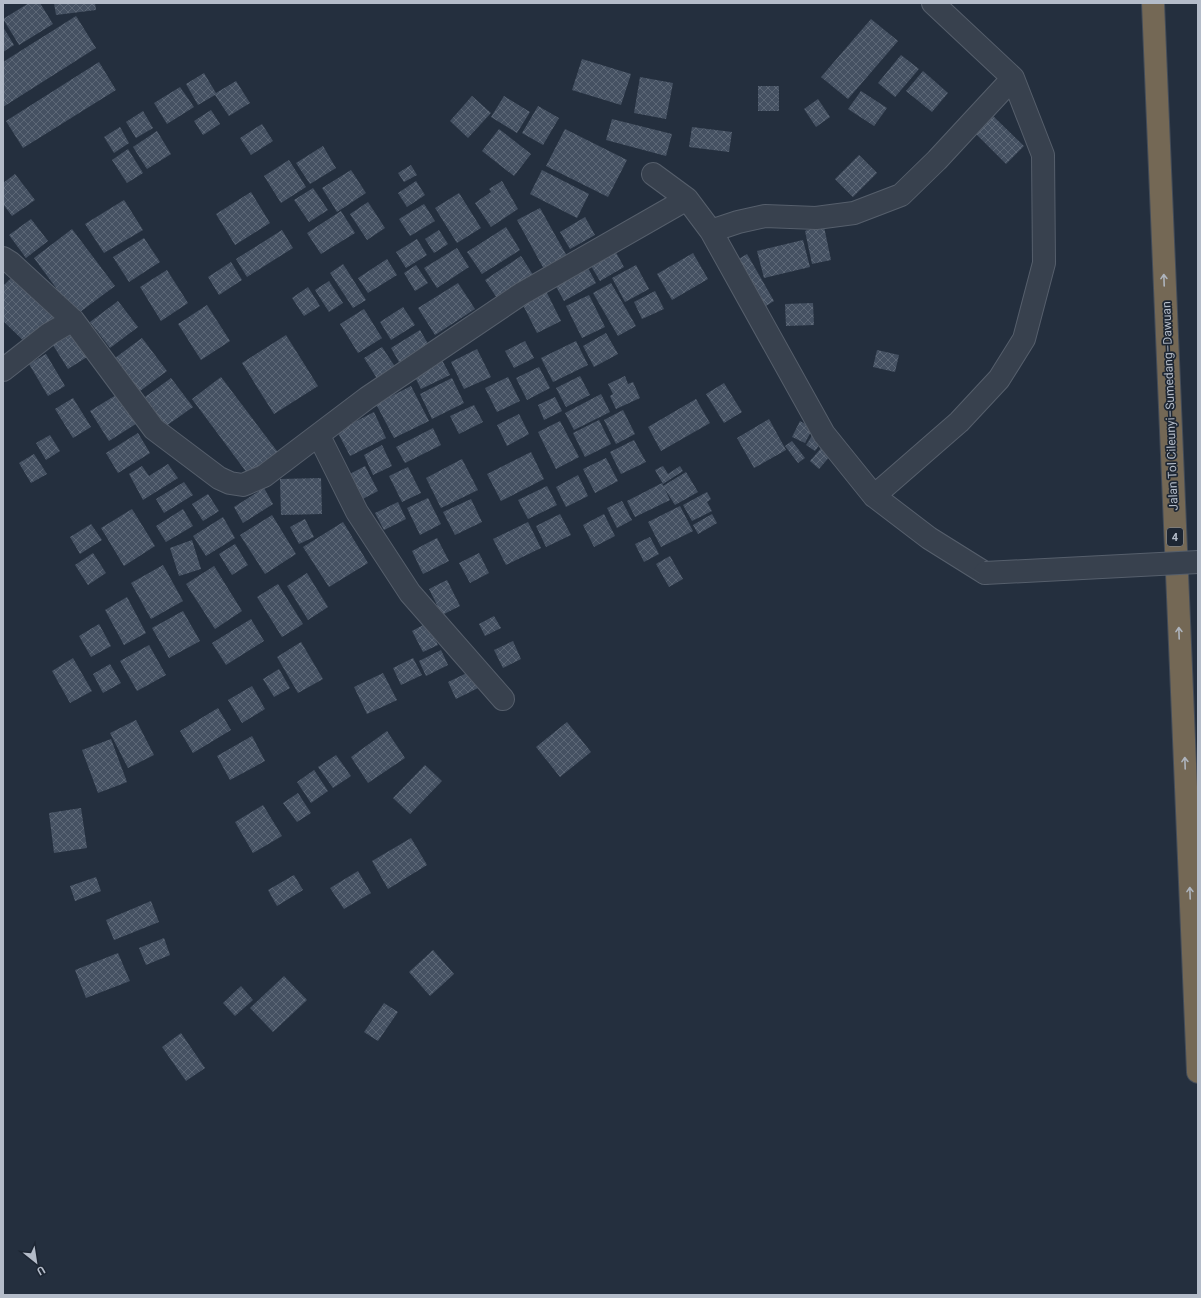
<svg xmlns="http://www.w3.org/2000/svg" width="1201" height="1298" font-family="Roboto,sans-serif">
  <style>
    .building { fill: url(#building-cross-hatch) }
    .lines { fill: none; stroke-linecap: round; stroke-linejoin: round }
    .minor-casing { stroke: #565f6c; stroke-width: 24 }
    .highway-casing { stroke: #434c59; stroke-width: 24 }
    .minor { stroke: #38414e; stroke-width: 22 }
    .highway { stroke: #746855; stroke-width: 22 }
    .minor-bridge-casing { stroke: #565f6c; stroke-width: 24; stroke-linecap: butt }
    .minor-bridge { stroke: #38414e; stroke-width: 22 }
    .oneway { stroke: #aeb4bd }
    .labels { text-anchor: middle; stroke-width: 3.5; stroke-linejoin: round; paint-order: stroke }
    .shield { fill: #1d2633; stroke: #878f9c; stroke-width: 1 }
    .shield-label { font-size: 11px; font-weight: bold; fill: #b4bcc9 }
    .street-label { font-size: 12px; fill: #b4bcc9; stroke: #1d2633 }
  </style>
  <defs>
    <pattern id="building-cross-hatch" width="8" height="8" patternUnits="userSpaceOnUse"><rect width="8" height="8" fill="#455162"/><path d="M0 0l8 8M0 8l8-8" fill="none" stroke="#5d6877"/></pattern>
  </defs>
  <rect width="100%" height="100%" fill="#242f3e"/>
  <path class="building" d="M 29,3 L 40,3 L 53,24 L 19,45 L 3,19 Z
    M 54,3 L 95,3 L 96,10 L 56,15 Z
    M 76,16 L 96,48 L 3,107 L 3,62 Z
    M 871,19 L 898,41 L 848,99 L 821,77 Z
    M 3,27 L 14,45 L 3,52 Z
    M 901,55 L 919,69 L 895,97 L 878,83 Z
    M 582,59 L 631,74 L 621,105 L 572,90 Z
    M 99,62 L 116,90 L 23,148 L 6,121 Z
    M 923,71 L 948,93 L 932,112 L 906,91 Z
    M 204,73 L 216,93 L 236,81 L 250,103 L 229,116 L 215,95 L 198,105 L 186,84 Z
    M 640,77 L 673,83 L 666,119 L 634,113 Z
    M 758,86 L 779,86 L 779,111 L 758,111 Z
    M 180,87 L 194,107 L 167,124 L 154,103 Z
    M 861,91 L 887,108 L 874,126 L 848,109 Z
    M 472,96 L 491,113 L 468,138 L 450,121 Z
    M 504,96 L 530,112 L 517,133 L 491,117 Z
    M 818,99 L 830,117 L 816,127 L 804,109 Z
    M 538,106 L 559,118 L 543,145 L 522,133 Z
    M 211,110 L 220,124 L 203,135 L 194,121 Z
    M 143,111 L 153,128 L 136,138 L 126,122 Z
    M 992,115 L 1024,146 L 1006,164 L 974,132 Z
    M 612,119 L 672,134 L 666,156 L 606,140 Z
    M 262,124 L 273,141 L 251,155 L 240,138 Z
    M 120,127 L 129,143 L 114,153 L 104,137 Z
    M 692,127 L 732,132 L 729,152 L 689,147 Z
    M 499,129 L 531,154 L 514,176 L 482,151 Z
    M 565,129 L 627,160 L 608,197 L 546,166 Z
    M 157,131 L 171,154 L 147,169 L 133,147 Z
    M 323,146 L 336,168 L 310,184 L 296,163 Z
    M 128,149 L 143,173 L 127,183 L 112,160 Z
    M 859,155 L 877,173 L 853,197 L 835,179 Z
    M 289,160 L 306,187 L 281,203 L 264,176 Z
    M 411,165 L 417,175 L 404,182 L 398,173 Z
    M 351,170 L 366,193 L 337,212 L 322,188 Z
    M 542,170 L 589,194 L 577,218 L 530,194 Z
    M 15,174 L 35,200 L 12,216 L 3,204 L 3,183 Z
    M 416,181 L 425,195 L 407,207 L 398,193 Z
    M 502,181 L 518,209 L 491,227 L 475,203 L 491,192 L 489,189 Z
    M 313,188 L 328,210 L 309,222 L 294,200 Z
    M 251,192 L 270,223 L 235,245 L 216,214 Z
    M 459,193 L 481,228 L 457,243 L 435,208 Z
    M 124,200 L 143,230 L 104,253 L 85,224 Z
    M 368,202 L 385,228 L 367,240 L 350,214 Z
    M 424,204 L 435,221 L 410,236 L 399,219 Z
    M 540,208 L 568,258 L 545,271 L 517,220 Z
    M 341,211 L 355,233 L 321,254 L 307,233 Z
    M 585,217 L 595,235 L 570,249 L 560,232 Z
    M 31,219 L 48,241 L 26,258 L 9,235 Z
    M 823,222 L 831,260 L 812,264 L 805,231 L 811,229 L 810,225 Z
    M 506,227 L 520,250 L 482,274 L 467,252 Z
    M 72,229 L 115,286 L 76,315 L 34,258 Z
    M 282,230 L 293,248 L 247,277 L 236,259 Z
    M 439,230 L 448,244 L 434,253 L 425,239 Z
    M 144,238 L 160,262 L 129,282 L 113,257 Z
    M 417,239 L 427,255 L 406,268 L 396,252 Z
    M 803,240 L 810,267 L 764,278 L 757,251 Z
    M 613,247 L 624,267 L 600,281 L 588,261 Z
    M 457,248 L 469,267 L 437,288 L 424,268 Z
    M 693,253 L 708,279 L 672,300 L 657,274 Z
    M 747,254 L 774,301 L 759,310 L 732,263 Z
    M 521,256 L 535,278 L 499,301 L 485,280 Z
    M 387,259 L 397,275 L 368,293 L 358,278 Z
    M 231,262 L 242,280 L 219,295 L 208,277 Z
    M 343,264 L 366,300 L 353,308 L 330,273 Z
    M 586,264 L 596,283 L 564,301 L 553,281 Z
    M 416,265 L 428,283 L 415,291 L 404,273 Z
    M 636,265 L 649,289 L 625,302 L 612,278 Z
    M 167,270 L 188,303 L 161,321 L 140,287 Z
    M 12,277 L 55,318 L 28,345 L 3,321 L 3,286 Z
    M 329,281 L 343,303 L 329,312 L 315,290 Z
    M 458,283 L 475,309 L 435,335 L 418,308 Z
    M 611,283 L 636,326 L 618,336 L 593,293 Z
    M 308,287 L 320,306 L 304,316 L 292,298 Z
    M 544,287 L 561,321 L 537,333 L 520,299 Z
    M 655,291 L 664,309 L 642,319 L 634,302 Z
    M 589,295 L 605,327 L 582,338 L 566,306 Z
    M 118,301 L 138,327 L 110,348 L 90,322 Z
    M 813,303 L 814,325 L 786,326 L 785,304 Z
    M 207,305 L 230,341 L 201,360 L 178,324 Z
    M 403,307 L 415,325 L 391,340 L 380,322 Z
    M 364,309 L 382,338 L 358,353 L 340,324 Z
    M 71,330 L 87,357 L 68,369 L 51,342 Z
    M 420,330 L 428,344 L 399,362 L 391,348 Z
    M 606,333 L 618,354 L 594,367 L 583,346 Z
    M 286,335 L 318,386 L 274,414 L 242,363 Z
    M 142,338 L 167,371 L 140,391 L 115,358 Z
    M 525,341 L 534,358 L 514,368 L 505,351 Z
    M 576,341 L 588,365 L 553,382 L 541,358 Z
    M 382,347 L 396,368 L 378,380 L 364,358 Z
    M 477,349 L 491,377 L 464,389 L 451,362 Z
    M 877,350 L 899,355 L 895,372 L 873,367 Z
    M 46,354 L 65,386 L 48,396 L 29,364 Z
    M 441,358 L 450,375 L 421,389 L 413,373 Z
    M 539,367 L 550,388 L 527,400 L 516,378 Z
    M 580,376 L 590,395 L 566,407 L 556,388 Z
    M 625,376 L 628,384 L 633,382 L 640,398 L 616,409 L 610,396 L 613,394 L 608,384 Z
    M 221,377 L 280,455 L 250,477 L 192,399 Z
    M 508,377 L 520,401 L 497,412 L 485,388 Z
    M 171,378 L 193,407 L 166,426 L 145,397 Z
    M 452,378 L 464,403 L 432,419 L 420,394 Z
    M 724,383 L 742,412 L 724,423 L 706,394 Z
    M 411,386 L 429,421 L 394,438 L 376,404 Z
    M 121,392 L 139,422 L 109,441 L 90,411 Z
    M 601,394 L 610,412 L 574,430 L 565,413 Z
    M 555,397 L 562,411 L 544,420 L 538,405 Z
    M 73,398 L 91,427 L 73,438 L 55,409 Z
    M 696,399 L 710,423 L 661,451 L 648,427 Z
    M 474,405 L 483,422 L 459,434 L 450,416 Z
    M 623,410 L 635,434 L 616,444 L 604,420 Z
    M 374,412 L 386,438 L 350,456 L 337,431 Z
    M 519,414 L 529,434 L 507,446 L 497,425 Z
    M 769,419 L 786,450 L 754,468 L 737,438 Z
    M 599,420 L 611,444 L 585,457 L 573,433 Z
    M 560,421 L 579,457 L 556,469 L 538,432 Z
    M 800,421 L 813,428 L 805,443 L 792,437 Z
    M 433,428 L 441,445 L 405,463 L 396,447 Z
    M 815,431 L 825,437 L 815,451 L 806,445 Z
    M 138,433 L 150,453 L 118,473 L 106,453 Z
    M 50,435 L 60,451 L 46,460 L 36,443 Z
    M 634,440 L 646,462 L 621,474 L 610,452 Z
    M 792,441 L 805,458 L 798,463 L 785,446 Z
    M 382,445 L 392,466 L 373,475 L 364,455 Z
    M 822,447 L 831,455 L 819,469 L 810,461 Z
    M 531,452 L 544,479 L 501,501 L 487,474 Z
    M 34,454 L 47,474 L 31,483 L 19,463 Z
    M 606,458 L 618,481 L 595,493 L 583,469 Z
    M 462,459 L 478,490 L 441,508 L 426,478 Z
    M 168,464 L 178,478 L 143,500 L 129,474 L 142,466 L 149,476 Z
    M 365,466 L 378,491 L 357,502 L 344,477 Z
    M 663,466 L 668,474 L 680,466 L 683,471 L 663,484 L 655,470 Z
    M 408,467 L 421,493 L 402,502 L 389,476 Z
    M 686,472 L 698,492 L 675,505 L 663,486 Z
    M 578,475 L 588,496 L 566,507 L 556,487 Z
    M 321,478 L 322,514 L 281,515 L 280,479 Z
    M 184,482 L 193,495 L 164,513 L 156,499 Z
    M 662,483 L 670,500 L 635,517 L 627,501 Z
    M 547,486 L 557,505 L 528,519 L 518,500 Z
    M 264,488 L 273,504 L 243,523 L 234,507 Z
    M 707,492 L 711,499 L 707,502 L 712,511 L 692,521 L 683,505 Z
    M 208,494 L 219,511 L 203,521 L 192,504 Z
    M 428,498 L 441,524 L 420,535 L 407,508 Z
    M 471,499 L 482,522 L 455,535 L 443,512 Z
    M 622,501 L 632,520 L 617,528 L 607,508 Z
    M 398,502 L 406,519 L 384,530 L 375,513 Z
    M 680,506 L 693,531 L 661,547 L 648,522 Z
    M 132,509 L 155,546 L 124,566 L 101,528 Z
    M 183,509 L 193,526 L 166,542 L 156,526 Z
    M 560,514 L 571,535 L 546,547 L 536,526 Z
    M 604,514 L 615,536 L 594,547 L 583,525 Z
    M 712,514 L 717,523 L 698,534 L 693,525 Z
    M 272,515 L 296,554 L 265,574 L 240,535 Z
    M 223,517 L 235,538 L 206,556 L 193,536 Z
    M 305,519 L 314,537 L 299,544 L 290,527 Z
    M 343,522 L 368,563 L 329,587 L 303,547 Z
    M 528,522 L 541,548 L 506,565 L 493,539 Z
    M 91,524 L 102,540 L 80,554 L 70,537 Z
    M 650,537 L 659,554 L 644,562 L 635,544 Z
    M 437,538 L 449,561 L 423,574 L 412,551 Z
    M 192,540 L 201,569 L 179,576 L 170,548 Z
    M 235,544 L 248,565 L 232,575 L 219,554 Z
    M 93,553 L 106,573 L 88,585 L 75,565 Z
    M 479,553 L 489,573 L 470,583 L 459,563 Z
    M 670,556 L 683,579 L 669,587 L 656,564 Z
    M 163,565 L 183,601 L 151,619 L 131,583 Z
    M 214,566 L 242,611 L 215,629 L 186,584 Z
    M 307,573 L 328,607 L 308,620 L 287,586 Z
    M 447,580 L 460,606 L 442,615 L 429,589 Z
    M 278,584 L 303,624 L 282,637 L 257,597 Z
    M 127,597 L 146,633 L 124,645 L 105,610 Z
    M 183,611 L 200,641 L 169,658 L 152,628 Z
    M 494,616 L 501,628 L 485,636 L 479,624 Z
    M 251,619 L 264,641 L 226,665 L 212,643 Z
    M 427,623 L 438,645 L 423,652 L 412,631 Z
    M 99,624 L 111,646 L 91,657 L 79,636 Z
    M 513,641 L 521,659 L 503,668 L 494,650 Z
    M 301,642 L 323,679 L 298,693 L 277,657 Z
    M 149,645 L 166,675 L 137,691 L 120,661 Z
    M 441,650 L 448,665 L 426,676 L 419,661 Z
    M 73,658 L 92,691 L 70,703 L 52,671 Z
    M 413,658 L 422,675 L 401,685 L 393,668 Z
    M 110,664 L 121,683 L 103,693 L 93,674 Z
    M 279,669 L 290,688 L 274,697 L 263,679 Z
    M 469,672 L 478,688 L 456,699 L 448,682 Z
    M 383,673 L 397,700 L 367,714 L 354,687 Z
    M 252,686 L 265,709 L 242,723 L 228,700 Z
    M 218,708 L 231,730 L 193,753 L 180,731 Z
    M 136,720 L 154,755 L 128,768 L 110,733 Z
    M 567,722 L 591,752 L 560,777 L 536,747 Z
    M 387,731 L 405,758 L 368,783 L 351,757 Z
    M 252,736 L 265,761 L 230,780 L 217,756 Z
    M 111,739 L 127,782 L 98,793 L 82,750 Z
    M 336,755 L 351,776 L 333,788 L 318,767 Z
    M 425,765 L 442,781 L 410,814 L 393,798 Z
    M 314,770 L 328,791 L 311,803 L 297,782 Z
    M 298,793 L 311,813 L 297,822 L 283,803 Z
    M 263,805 L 282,836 L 253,853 L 235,822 Z
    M 81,808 L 87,848 L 54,853 L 49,813 Z
    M 411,838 L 427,865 L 388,889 L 372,861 Z
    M 358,871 L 371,893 L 344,909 L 330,888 Z
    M 294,875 L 303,890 L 277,906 L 268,890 Z
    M 96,877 L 101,891 L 75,901 L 70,886 Z
    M 151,901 L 159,922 L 114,940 L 106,920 Z
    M 164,938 L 170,955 L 146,965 L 139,948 Z
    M 433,950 L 454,974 L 430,996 L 409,972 Z
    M 118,953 L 130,981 L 86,998 L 75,970 Z
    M 284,976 L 307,1000 L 273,1032 L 250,1008 Z
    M 241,986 L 253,1000 L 235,1016 L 223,1003 Z
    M 384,1003 L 398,1012 L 378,1041 L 364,1032 Z
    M 181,1033 L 205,1068 L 186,1081 L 162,1047 Z"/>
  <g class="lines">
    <g class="minor-casing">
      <path id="minor" d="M 653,174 L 687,199 L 711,231 L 824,434 L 874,496 L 929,538 L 985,573
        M 711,231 L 738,222 L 765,216 L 816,218 L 854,213 L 901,195 L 937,160 L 1013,78
        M 3,258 L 11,263 L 73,320 L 154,429 L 219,478 L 230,483 L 243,485 L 264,476 L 367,398 L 521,294 L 687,199
        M 3,370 L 49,334 L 73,320
        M 319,436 L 357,512 L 410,593 L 503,699
        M 874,496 L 959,422 L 999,379 L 1024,339 L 1044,263 L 1043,155 L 1013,78 L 933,3"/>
    </g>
    <g class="highway-casing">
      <path id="highway" d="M 1153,3 L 1198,1072"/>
    </g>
    <use href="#minor" class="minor"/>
    <use href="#highway" class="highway"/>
    <g class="minor-bridge-casing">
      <path id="minor-bridge" d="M 985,573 L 1198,562"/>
    </g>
    <use href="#minor-bridge" class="minor-bridge"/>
  </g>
  <defs><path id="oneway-shaft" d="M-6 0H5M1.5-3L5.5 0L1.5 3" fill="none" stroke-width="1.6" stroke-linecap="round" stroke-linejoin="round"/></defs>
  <g class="oneway">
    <use href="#oneway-shaft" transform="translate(1164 280) rotate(-92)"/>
    <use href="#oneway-shaft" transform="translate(1179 633) rotate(-92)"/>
    <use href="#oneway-shaft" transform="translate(1185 763) rotate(-92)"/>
    <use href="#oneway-shaft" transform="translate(1190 893) rotate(-92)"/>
  </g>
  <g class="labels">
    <rect class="shield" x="1167" y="528" width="16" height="18" rx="3"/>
    <g class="shield-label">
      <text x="1175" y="541">4</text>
    </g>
    <g class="street-label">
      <text transform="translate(1170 406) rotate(-92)" y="4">Jalan Tol Cileunyi–Sumedang–Dawuan</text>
    </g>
  </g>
  <rect width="1201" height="1298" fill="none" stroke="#b4bcc9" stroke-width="8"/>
  <g transform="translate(36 1262) rotate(150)" stroke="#1d2633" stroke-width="3" paint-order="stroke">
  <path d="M0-3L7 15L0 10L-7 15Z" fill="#b4bcc9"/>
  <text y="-6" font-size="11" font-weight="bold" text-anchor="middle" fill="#b4bcc9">U</text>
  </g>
</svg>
